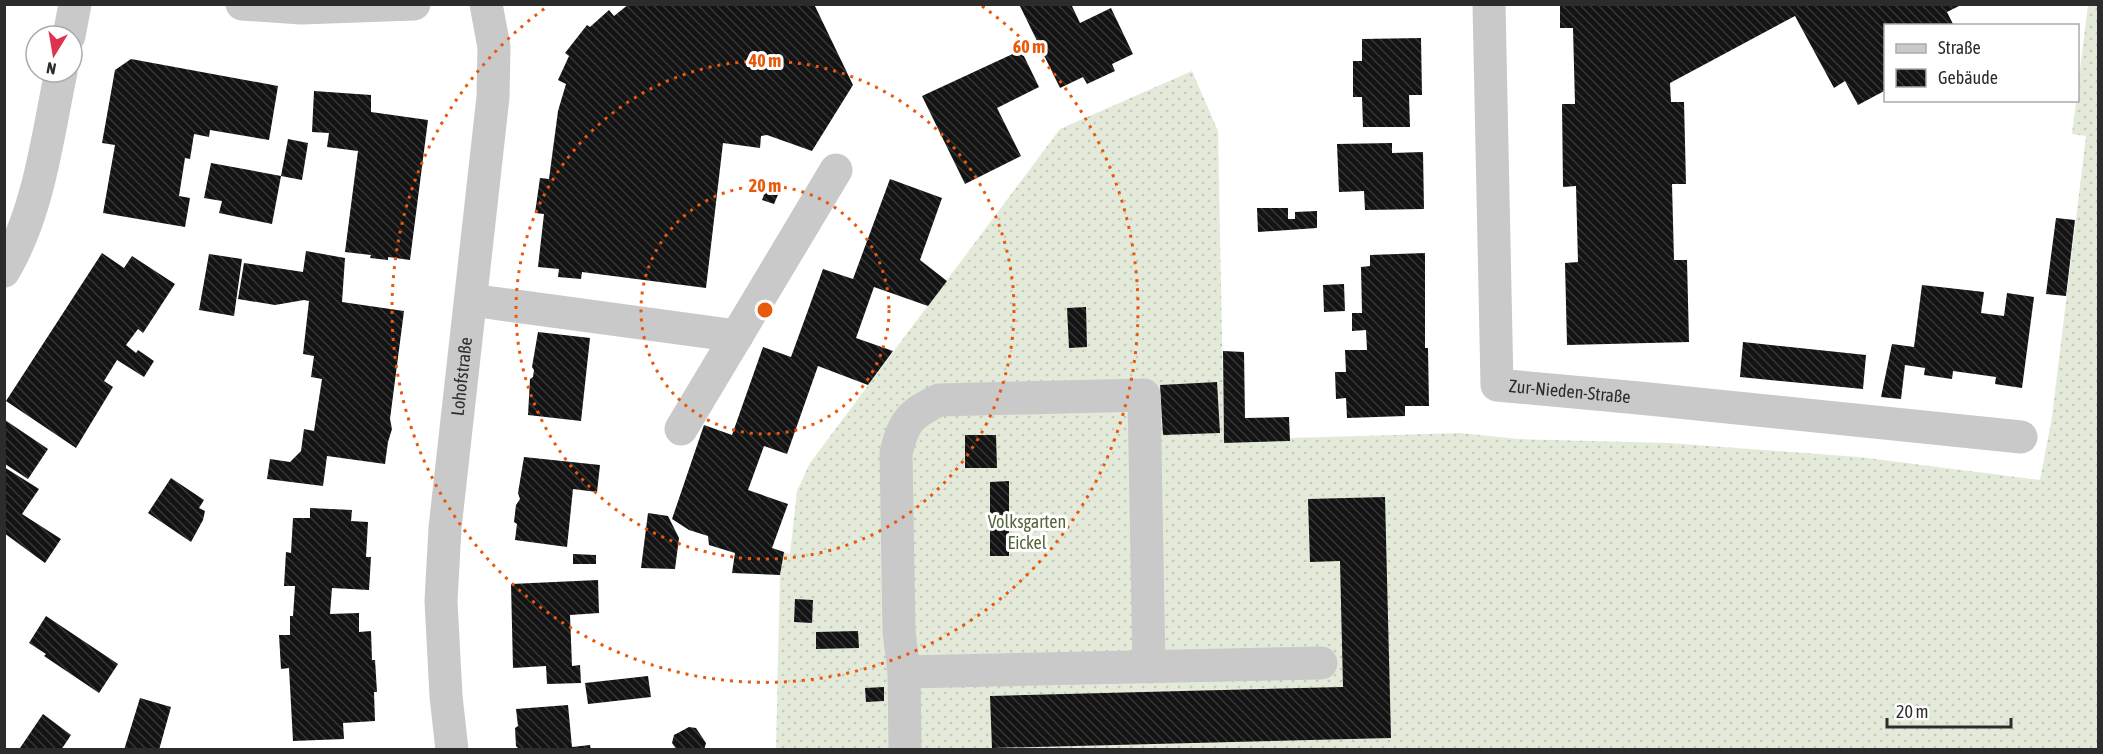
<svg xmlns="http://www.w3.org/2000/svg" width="2103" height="754" font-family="'Asap Condensed',sans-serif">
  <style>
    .grass { fill: url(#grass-dots) }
    .building { fill: url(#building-back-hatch) }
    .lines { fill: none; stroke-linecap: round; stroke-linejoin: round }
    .minor { stroke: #c9c9c9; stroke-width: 33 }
    .ring { fill: none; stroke: #e8590c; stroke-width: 3; stroke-dasharray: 3 6 }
    .labels { text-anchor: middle; stroke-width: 6; stroke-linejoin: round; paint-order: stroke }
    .street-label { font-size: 18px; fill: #2c2c2c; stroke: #fff }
    .park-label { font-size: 18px; fill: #53663c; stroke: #fff }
    .centre { fill: #e8590c; stroke: #fff; stroke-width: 3 }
    .ring-label { font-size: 18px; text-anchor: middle; font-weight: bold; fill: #e8590c; stroke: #fff; stroke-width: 6; stroke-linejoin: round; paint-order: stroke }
  </style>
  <defs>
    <pattern id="grass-dots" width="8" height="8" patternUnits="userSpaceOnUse" patternTransform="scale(1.5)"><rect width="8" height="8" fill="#e4eada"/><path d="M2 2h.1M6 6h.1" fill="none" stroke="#c4c9bb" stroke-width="1.8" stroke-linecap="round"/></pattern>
    <pattern id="building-back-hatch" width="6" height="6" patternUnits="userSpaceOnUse" patternTransform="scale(1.5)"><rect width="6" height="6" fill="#131313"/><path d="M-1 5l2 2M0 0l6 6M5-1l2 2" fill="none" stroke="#363636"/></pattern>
  </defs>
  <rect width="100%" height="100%" fill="#fff"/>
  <path class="grass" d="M 2088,5 L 2098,5 L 2098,749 L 776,750 L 780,575 L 784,552 L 790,554 L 797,491 L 810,463 L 1060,129 L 1192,71 L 1218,131 L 1224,443 L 1289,441 L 1290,438 L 1460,433 L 1519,439 L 1669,443 L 1859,457 L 2040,480 L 2052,417 L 2086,136 L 2072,134 Z"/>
  <path class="building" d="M 629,4 L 814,4 L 853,85 L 812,151 L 767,135 L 761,136 L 760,148 L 723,143 L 706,288 L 582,272 L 581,279 L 558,277 L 559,269 L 538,267 L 544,214 L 535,213 L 540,178 L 549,179 L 558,111 L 566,84 L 558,80 L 569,56 L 565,53 L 587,25 L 590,27 L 609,10 L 614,16 Z
    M 1019,4 L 1071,4 L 1080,23 L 1111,8 L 1133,54 L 1112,64 L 1115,71 L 1087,84 L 1083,77 L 1060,88 Z
    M 1560,4 L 1958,4 L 1959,6 L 1947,12 L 1954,26 L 1886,26 L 1886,90 L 1858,105 L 1845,81 L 1834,88 L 1795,16 L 1670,83 L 1671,102 L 1684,102 L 1686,184 L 1672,184 L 1674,260 L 1687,260 L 1689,342 L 1567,345 L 1565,263 L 1578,262 L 1576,186 L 1563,187 L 1562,104 L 1575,104 L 1573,28 L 1560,28 Z
    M 1421,38 L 1422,95 L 1409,95 L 1410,127 L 1363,127 L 1362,97 L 1353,97 L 1353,61 L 1362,61 L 1362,39 Z
    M 1021,50 L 1039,87 L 997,108 L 1021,156 L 965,184 L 922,96 Z
    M 131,59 L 278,86 L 269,140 L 210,130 L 209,137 L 194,134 L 190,159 L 185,158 L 179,196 L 190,198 L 185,227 L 103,213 L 115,145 L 102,143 L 115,70 Z
    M 314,91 L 371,95 L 371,112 L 428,120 L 410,260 L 388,257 L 388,260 L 370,258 L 371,255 L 345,252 L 358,151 L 327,147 L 329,133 L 312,132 Z
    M 288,139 L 308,143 L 302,180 L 281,176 L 272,224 L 219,213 L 222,201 L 204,198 L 211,163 L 281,176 Z
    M 1392,143 L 1392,153 L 1423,152 L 1424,209 L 1365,210 L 1364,191 L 1339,192 L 1337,144 Z
    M 890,179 L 942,198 L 920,260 L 947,281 L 928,306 L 874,287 L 856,338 L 893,351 L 868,385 L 818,366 L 787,454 L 764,446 L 748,490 L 788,504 L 772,548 L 784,552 L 780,575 L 732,573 L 735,553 L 709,545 L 708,536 L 689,530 L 672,519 L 704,425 L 732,435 L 763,347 L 791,357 L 823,269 L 853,279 Z
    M 768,184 L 780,190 L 774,204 L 762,200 Z
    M 1257,208 L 1288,208 L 1288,219 L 1295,219 L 1295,212 L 1317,211 L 1317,228 L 1258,232 Z
    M 2056,218 L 2075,220 L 2066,296 L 2046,294 Z
    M 306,251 L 345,258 L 342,302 L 404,311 L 390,419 L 392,429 L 388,442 L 385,464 L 327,456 L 323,486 L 267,479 L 270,459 L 290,462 L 301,451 L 304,429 L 314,431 L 322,379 L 311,377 L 314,356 L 303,354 L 309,301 L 304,300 L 275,305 L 238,299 L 244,263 L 303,272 Z
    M 102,253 L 124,268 L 132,256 L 175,284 L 143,333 L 138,329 L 126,345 L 136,353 L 138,350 L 154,361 L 144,377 L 117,360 L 104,381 L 113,387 L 76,448 L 6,401 Z
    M 1425,253 L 1425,348 L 1428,348 L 1429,406 L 1405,406 L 1405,416 L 1347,418 L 1346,398 L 1336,399 L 1335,372 L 1346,372 L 1345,350 L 1367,350 L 1366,330 L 1352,331 L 1352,313 L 1362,313 L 1361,267 L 1370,266 L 1370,255 Z
    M 209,254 L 242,259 L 234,316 L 199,310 Z
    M 1344,284 L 1345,311 L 1324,312 L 1323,285 Z
    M 1922,285 L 1984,292 L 1981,313 L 2004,316 L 2007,293 L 2034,297 L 2022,388 L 1995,384 L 1996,377 L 1953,371 L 1952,379 L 1924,375 L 1925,368 L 1905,365 L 1901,399 L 1881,397 L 1892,344 L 1914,347 Z
    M 1086,307 L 1087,347 L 1069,348 L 1067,308 Z
    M 538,332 L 590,338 L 581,421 L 528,415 L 530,379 L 533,377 L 534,370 L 532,367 Z
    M 1743,342 L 1866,355 L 1863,389 L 1740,377 Z
    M 1223,351 L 1244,352 L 1245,418 L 1289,417 L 1290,441 L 1224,443 Z
    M 1217,382 L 1220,433 L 1163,435 L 1160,385 Z
    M 5,420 L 48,449 L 28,479 L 5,464 Z
    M 965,435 L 996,435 L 997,468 L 965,468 Z
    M 524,457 L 600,465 L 597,492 L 573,489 L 567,547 L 515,540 L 517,524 L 514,522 L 516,505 L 520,499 L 518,493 Z
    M 4,467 L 39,489 L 22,514 L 61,539 L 45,563 L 4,533 Z
    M 171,478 L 204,500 L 199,508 L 205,511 L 203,520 L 191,542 L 148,513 Z
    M 1009,481 L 1009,556 L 990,556 L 990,482 Z
    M 1385,497 L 1391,738 L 992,748 L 990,696 L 1343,687 L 1340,561 L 1310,562 L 1308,499 Z
    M 310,508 L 352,510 L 351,521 L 368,522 L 366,557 L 371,557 L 369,590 L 332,588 L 330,614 L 359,613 L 359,632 L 371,631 L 372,660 L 375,660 L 377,692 L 374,692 L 375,721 L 343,723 L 344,739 L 293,741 L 289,668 L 281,669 L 279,635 L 290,635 L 290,616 L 293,616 L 295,586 L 284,586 L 286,552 L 291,553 L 293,518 L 310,518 Z
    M 648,513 L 668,516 L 679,538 L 675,569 L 641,568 Z
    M 573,554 L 596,555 L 596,564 L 573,564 Z
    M 598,580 L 599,613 L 570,615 L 572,666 L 580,665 L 581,683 L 547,684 L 546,666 L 513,668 L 511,584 Z
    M 795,599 L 813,600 L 812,623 L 794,622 Z
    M 46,616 L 118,664 L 99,693 L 44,656 L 46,654 L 29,643 Z
    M 858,631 L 859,648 L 816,649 L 816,632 Z
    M 648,676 L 651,697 L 588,704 L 585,683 Z
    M 884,687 L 884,701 L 866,702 L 865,688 Z
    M 140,698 L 171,707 L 159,750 L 124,750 Z
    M 568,705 L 572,747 L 590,745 L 591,750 L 520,750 L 516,746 L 515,728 L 518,726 L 516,709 Z
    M 43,714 L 71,735 L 61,750 L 22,750 L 20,748 Z
    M 689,727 L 696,728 L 706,743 L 704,750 L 677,750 L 672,743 L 674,735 Z"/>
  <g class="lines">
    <g class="minor">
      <path d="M 242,4 L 301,8 L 414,4"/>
      <path id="s1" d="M 1489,4 L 1497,385 L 1639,398 L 2021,437"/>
      <path d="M 69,36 L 75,4"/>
      <path d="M 4,271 C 39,211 47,139 61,72"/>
      <path d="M 471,300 L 737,336"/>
      <path d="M 681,429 L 836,170"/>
      <path d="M 904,672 L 1321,663"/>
      <path id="s2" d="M 452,750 L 446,696 L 441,601 L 445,528 L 493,97 L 494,47 L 486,4"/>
      <path d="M 905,750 L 904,672 L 899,631 L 896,453 C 904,421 909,415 939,400 L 1144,395 L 1149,667"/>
    </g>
  </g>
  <g class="ring">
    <circle cx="765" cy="310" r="124"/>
    <circle cx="765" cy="310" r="249"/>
    <path d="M982 6A373 373 0 1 1 548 6"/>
  </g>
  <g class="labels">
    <g class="street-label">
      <text dy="6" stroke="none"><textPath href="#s2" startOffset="375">Lohofstraße</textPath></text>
      <text dy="6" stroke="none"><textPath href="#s1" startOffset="454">Zur-Nieden-Straße</textPath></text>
    </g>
    <g class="park-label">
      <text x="1027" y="528">Volksgarten<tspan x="1027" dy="21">Eickel</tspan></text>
    </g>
  </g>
  <circle cx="765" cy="310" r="9" class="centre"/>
  <g class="ring-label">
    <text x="1029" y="53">60 m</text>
    <text x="765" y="67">40 m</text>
    <text x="765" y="192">20 m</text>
  </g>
  <rect width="2103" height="754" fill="none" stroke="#2c2c2c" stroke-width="12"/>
  <rect x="1884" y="24" width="195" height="78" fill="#ffffff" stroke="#ababab" stroke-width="1.5"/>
  <rect x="1896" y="44" width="30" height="9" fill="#c9c9c9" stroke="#ababab" stroke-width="1.5"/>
  <text x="1938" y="54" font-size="18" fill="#2c2c2c">Straße</text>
  <rect x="1896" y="69" width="30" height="18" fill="url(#building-back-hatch)" stroke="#ababab" stroke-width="1.5"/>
  <text x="1938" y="84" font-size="18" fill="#2c2c2c">Gebäude</text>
  <g transform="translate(54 54) rotate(191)"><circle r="28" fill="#ffffff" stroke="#ababab" stroke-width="1.5"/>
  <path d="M0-4.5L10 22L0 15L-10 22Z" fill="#de334f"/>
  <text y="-9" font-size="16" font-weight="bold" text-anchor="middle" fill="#2c2c2c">N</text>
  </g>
  <path d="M1887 718v9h124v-9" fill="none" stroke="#2c2c2c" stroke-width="3"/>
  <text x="1896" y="718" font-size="18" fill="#2c2c2c" stroke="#ffffff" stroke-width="4.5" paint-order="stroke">20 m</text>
</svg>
